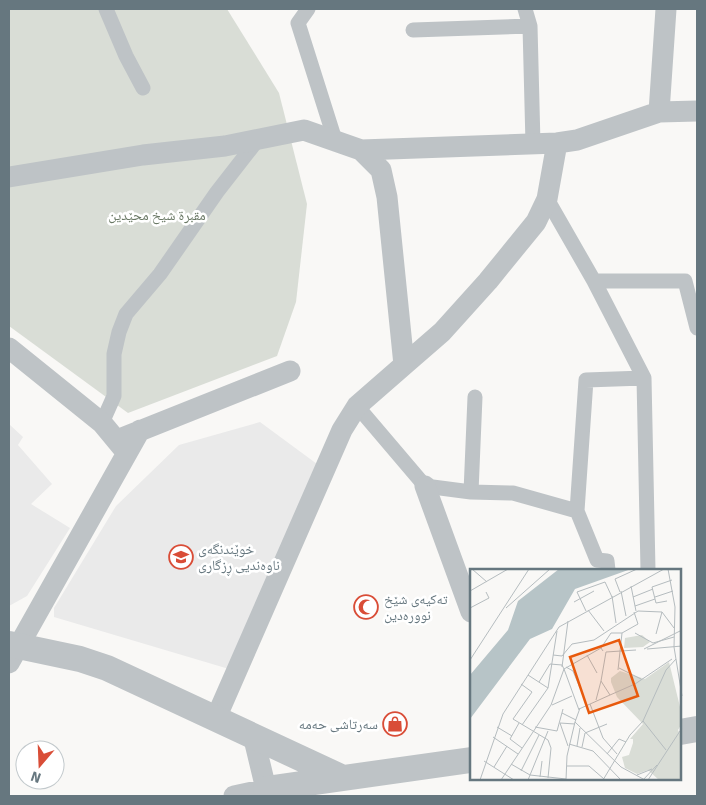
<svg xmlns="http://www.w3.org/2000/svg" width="706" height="805" font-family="Signika,'Noto Naskh Arabic',sans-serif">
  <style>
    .built { fill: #eaeaea }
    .green { fill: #d9ddd6 }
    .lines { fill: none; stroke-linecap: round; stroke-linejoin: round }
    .pedestrian { stroke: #bec3c6; stroke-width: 15 }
    .minor { stroke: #bec3c6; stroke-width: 21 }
    .tertiary { stroke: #bec3c6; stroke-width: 26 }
    .labels { text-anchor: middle; stroke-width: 5; stroke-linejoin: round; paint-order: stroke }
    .park-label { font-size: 14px; fill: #697864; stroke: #fff }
    .poi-label { font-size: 14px; fill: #66777f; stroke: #fff; text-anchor: start }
    .inset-road { fill: none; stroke: #b5bcbf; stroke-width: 1 }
    .view { fill: #e8590c; fill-opacity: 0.15; stroke: #e8590c; stroke-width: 2.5 }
    .inset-edge { fill: none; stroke: #66777f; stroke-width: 2.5 }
  </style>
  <rect width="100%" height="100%" fill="#f9f8f6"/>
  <path class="built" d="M 260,422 L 317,464 L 229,669 L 54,617 L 54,608 L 116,506 L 179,445 Z
    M 9,424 L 23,437 L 18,445 L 52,484 L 31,504 L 70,528 L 27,596 L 9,606 Z"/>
  <path class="green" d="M 9,9 L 227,9 L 279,93 L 307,204 L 296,302 L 277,356 L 128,413 L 9,326 Z"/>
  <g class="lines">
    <path class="pedestrian" d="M 106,9 L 126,56 L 143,88
      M 308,9 L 298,23 L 335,140
      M 525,9 L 530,26 L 533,144
      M 413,30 L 530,26
      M 547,199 L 594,281 L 644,378
      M 594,281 L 685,281 L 697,328
      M 357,406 L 425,486 L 471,492 L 513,493 L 577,511
      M 102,423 L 114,396 L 114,354 L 119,332 L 126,314 L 160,274 L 217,192 L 259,138
      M 471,492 L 475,397
      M 608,570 L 607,561 L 597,560 L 577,511 L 586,380 L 644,378 L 648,570"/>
    <path class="minor" d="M 659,112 L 666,9
      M 9,177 L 143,155 L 225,146 L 304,130 L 361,150
      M 9,348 L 102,423 L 126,452
      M 404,365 L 442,332 L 488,281 L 536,222 L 547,199 L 557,143
      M 117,440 L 290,371
      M 425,486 L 471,612
      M 9,663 L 140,430
      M 216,718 L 342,430 L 357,406 L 404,365 L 387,197 L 381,170 L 361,150 L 557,143 L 577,140 L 659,112 L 697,111
      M 234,796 L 266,789 L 253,735"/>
    <path class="tertiary" d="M 9,644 L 80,659 L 107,668 L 343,778
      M 680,732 L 697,729
      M 266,789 L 471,760"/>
  </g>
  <defs>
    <g id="school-ring" transform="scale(1.25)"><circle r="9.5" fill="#fff" stroke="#d94d37" stroke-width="1.5"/><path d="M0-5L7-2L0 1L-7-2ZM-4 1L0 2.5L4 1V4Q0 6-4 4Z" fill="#d94d37"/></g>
    <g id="mosque-ring" transform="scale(1.25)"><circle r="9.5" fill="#fff" stroke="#d94d37" stroke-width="1.5"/><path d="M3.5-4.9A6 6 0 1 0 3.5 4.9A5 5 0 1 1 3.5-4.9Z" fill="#d94d37"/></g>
    <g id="shop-ring" transform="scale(1.25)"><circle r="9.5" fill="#fff" stroke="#d94d37" stroke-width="1.5"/><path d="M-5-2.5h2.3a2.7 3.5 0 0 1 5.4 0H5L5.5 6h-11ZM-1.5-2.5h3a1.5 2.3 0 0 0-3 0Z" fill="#d94d37"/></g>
  </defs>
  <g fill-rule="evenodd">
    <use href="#school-ring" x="181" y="557"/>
    <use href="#mosque-ring" x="366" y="607"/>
    <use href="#shop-ring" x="395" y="724"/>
  </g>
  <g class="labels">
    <g class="park-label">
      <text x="157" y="220">مقبرة شيخ محێدین</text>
    </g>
    <g class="poi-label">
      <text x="198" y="554">خوێندنگەی<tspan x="198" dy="16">ناوەندیی ڕزگاری</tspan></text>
      <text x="384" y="604">تەکیەی شێخ<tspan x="384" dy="16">نوورەدین</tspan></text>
      <text x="378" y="729" text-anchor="end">سەرتاشی حەمە</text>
    </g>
  </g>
  <g transform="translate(470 569)">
    <rect width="211" height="211" fill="#f9f8f6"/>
    <path d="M 172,66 L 180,73 L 173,78 L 154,79 L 155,69 ZM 199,93 L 211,142 L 211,156 L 208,161 L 211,167 L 211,211 L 189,211 L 178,201 L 167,205 L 155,199 L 152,188 L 159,186 L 163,174 L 163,170 L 160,170 L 173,155 L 147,128 L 141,113 L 141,109 L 150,102 L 175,110 Z" fill="#d9ddd6"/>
    <path d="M 89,0 L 161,0 L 105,20 L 82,60 L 60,70 L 0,150 L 0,106 L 38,61 L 48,32 Z" fill="#b7c4c7"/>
    <path class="inset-road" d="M 2,0 L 17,13M 198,0 L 205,38 L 204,78 L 212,127M 161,17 L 166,42M 0,22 L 38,0M 151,22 L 156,47M 150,23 L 145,10 L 167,0M 142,27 L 146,54M 163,28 L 183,20M 185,28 L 203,22M 197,32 L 186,34 L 182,18 L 202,11M 104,33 L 124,22M 165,37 L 185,30M 0,39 L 19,29 L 16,23M 36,39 L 80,0M 118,41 L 134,62M 116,42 L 107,23 L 135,13 L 142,28M 152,64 L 168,55 L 164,43M 165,64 L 183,74 L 204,68M 186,65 L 192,43M 174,80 L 212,61M 177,80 L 212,77M 133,82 L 131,79 L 141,64 L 152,64 L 148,101M 136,83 L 166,81M 83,86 L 92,87 L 102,75 L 124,71 L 168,42 L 192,43 L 204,59M 117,86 L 127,104M 0,91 L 59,0M 92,98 L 98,52M 96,98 L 103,102 L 110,119M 149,99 L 171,110M 58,106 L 78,119M 69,113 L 80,95M 51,115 L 62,123 L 43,150 L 78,171 L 81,179 L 78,209M 140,126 L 165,115 L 202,90M 126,131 L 131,112M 120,135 L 133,169 L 147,185M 82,136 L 102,127M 110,139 L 105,153 L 151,198 L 175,211M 109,140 L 140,126 L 131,112 L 136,83M 109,141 L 94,100 L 131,79M 92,144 L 106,151M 173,152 L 196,181M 49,154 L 40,170 L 52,179M 52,156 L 78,119 L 87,62M 27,158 L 42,167M 65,158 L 87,162 L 93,140M 23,168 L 48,185M 99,175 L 123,182 L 151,211M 98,177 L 90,154 L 105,155M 107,177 L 110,159M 112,178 L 115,164 L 137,155M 137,185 L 149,170 L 156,173M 14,192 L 44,211M 41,195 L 60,206 L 96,210M 97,197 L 119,197 L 134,210M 24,198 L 37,177M 51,202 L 69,166M 167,206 L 182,200M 70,208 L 72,192M 10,211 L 33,145 L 89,58 L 194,0M 31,211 L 81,136 L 94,100 L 92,96 L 80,95M 58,211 L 78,162M 96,211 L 97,187 L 105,153M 133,211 L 160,166 L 173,152 L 196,101 L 206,90M 173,211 L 187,196M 178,211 L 212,159"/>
    <path class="view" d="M 149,71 L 168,127 L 119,144 L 100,88 Z"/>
    <rect width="211" height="211" class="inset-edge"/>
  </g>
  <rect width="706" height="805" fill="none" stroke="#66777f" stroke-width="20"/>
  <g transform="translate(40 765) rotate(199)"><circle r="24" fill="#ffffff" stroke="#c2c9cc"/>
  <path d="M0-4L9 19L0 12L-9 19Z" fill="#d94d37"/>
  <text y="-8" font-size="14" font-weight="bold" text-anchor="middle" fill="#66777f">N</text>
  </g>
</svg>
